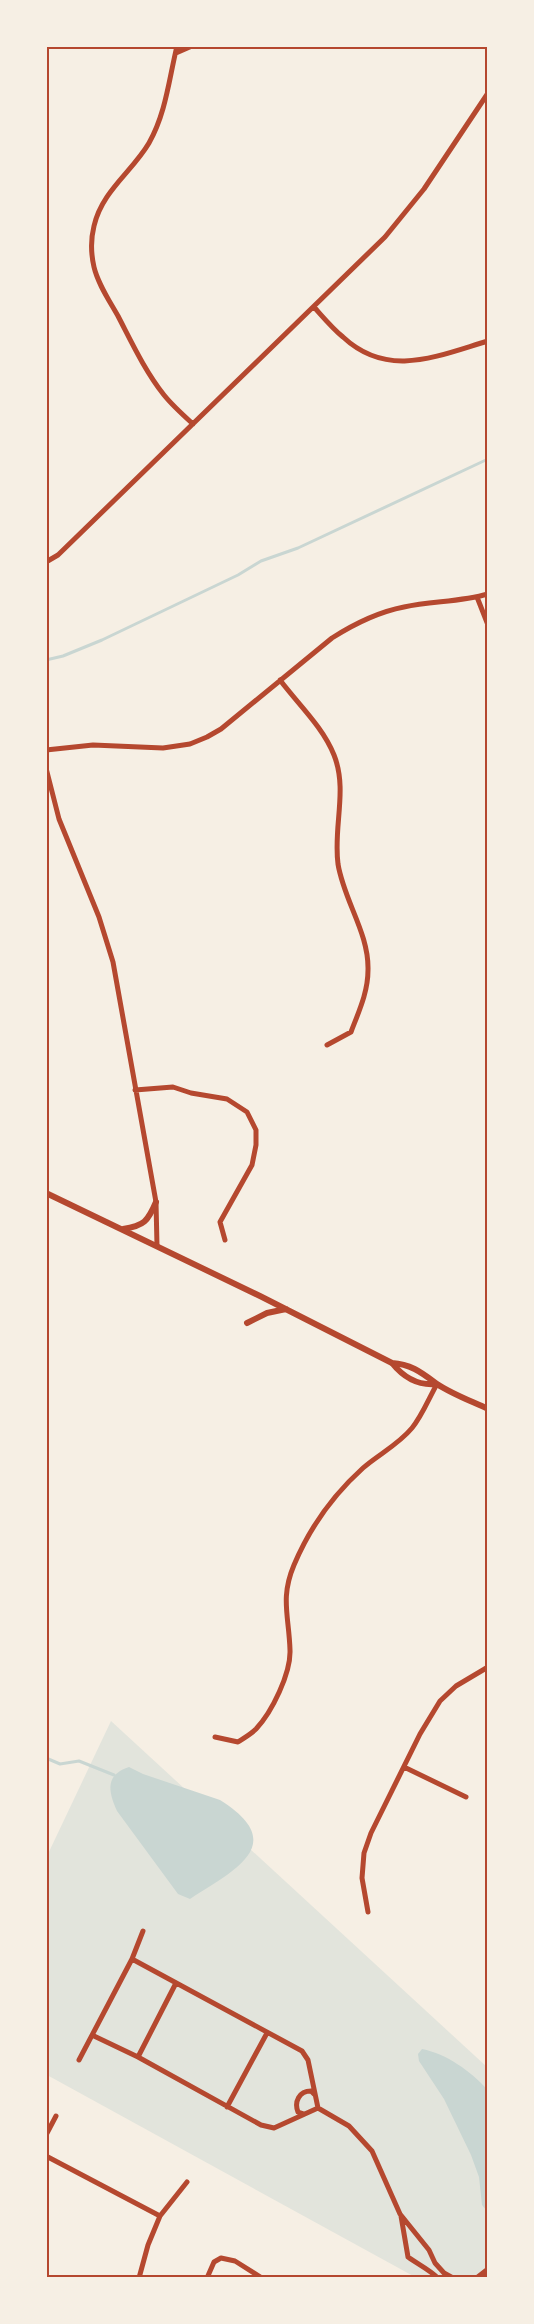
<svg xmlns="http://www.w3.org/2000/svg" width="534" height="2324" font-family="Ubuntu,sans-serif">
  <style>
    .green { fill: #e2e4dc }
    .water { fill: #c9d6d2 }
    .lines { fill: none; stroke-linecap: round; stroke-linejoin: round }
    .stream { stroke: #c9d6d2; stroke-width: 3 }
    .minor { stroke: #b5482f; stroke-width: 5 }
    .tertiary { stroke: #b5482f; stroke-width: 6 }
    .primary { stroke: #b5482f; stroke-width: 8 }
    .neatline { fill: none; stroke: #b5482f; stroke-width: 2 }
  </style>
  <rect width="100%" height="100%" fill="#f6efe4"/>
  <path class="green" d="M 111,1721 L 487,2067 L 487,2277 L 415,2277 L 47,2075 L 47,1856 Z"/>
  <path class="water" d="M 129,1767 L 143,1774 L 220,1800 C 290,1844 235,1870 190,1899 L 178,1894 L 117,1811 C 108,1791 105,1775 129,1767 Z
    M 422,2049 C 447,2054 470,2071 487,2089 L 487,2211 L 482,2205 L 479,2177 L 471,2155 L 444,2099 L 419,2061 L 418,2054 Z"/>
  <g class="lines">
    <path class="stream" d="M 46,660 L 63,656 L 102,640 L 238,575 L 261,561 L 298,548 L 488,459
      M 46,1758 L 60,1764 L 79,1761 L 114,1775"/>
    <path class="minor" d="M 177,46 C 169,79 166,113 149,143 C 132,172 102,191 94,226 C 91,238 91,254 94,267 C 98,284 109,300 118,316 C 132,343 145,371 164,395 C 172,405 183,415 193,424
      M 176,53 L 192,46
      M 314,307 C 323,317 332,328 343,337 C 388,379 437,356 488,341
      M 46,562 L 58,555 L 385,237 L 424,189 L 488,93
      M 477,597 L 488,625
      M 280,680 C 298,704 323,727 334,755 C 348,790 333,827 338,864 C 344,901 369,933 368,970 C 368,992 359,1011 351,1032 L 327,1045
      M 46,750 L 93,745 L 163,748 L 190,744 L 207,737 L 221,729 L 332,638 C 354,624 378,612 404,607 C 432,601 460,602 488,594
      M 46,768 L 59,819 L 99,917 L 113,962 L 156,1202 L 157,1246
      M 135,1090 L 173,1087 L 191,1093 L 227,1099 L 247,1112 L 256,1130 L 256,1145 L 252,1165 L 220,1222 L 225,1240
      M 215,1737 L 238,1742 C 244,1738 251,1734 256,1729 C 272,1712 291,1673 290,1650 C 289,1616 280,1598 294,1565 C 310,1527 332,1496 363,1468 C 379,1454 398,1445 412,1428 C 422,1416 429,1398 437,1384
      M 404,1767 L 466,1797
      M 368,1912 L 362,1878 L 364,1853 L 371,1833 L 420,1734 L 440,1701 L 456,1686 L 488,1667
      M 132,1959 L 302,2051 L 308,2060 L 318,2108
      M 94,2036 L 138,2057 L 261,2125 L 274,2128 L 318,2108
      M 138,2057 L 176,1983
      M 79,2060 L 132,1959 L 143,1931
      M 227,2107 L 267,2033
      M 318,2108 L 349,2126 L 372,2151 L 400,2214 L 429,2250 L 435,2263 L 444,2273 L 453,2278
      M 304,2114 L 298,2112 C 294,2102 299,2091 311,2091 L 314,2094
      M 46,2135 L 56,2116
      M 46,2156 L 160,2216
      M 401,2216 L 408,2257 C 419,2265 427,2268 438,2278
      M 139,2278 L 148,2245 L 160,2216 L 187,2182
      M 207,2278 L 214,2262 L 221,2258 L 235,2261 L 262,2278"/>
    <path class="tertiary" d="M 46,1193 L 260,1296 L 392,1363 C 404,1378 418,1386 437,1384
      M 123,1229 C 144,1226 148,1221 156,1202
      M 247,1323 L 267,1313 L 286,1309
      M 392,1363 C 411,1364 422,1373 437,1384 C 452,1394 471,1401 488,1409"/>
    <path class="primary" d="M 479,2278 L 488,2271"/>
  </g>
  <rect width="534" height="2324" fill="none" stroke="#f6efe4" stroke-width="96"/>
  <rect x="48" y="48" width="438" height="2228" class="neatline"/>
</svg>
